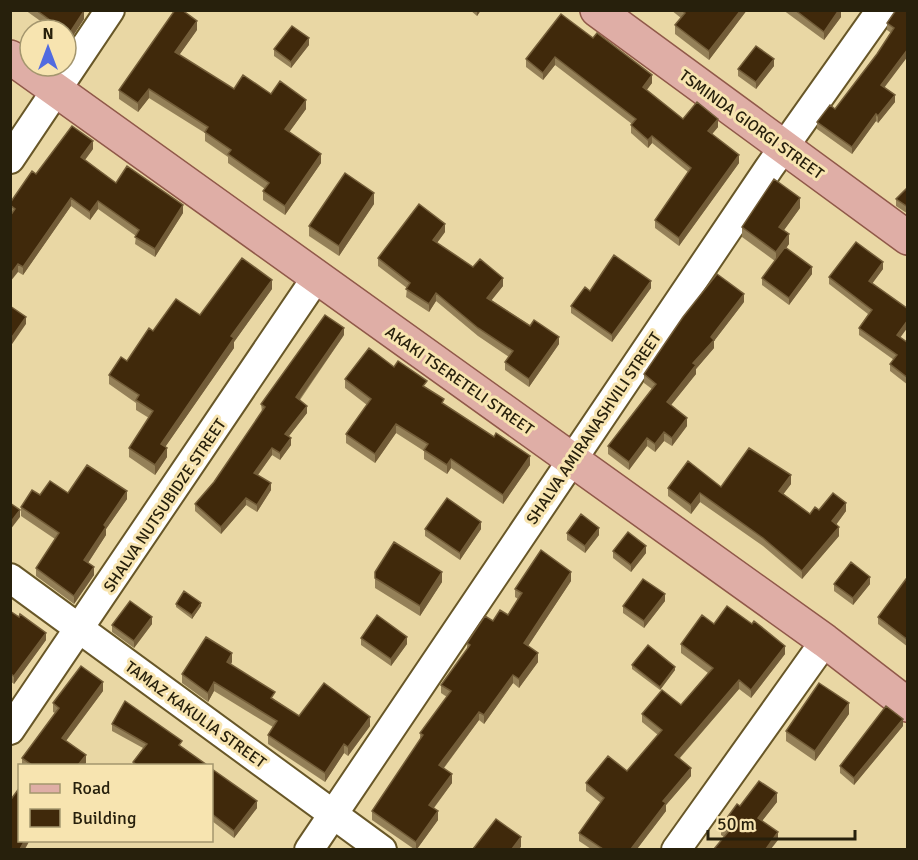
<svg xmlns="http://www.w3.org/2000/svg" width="918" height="860" font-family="Signika,sans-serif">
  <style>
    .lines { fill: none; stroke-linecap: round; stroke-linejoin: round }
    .minor-casing { stroke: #685728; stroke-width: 32 }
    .major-casing { stroke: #905949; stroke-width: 36 }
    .minor { stroke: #fff; stroke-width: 28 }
    .major { stroke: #dfaea6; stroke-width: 33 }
    .wall { fill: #948058 }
    .shaded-wall { fill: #735d39 }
    .building { fill: #40290b; stroke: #735d39; stroke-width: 1.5 }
    .labels { text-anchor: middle; stroke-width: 6; stroke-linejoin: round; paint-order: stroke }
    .street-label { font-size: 16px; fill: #27200c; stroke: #f7e4b0 }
  </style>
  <rect width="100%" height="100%" fill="#e9d7a4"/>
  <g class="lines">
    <g class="minor-casing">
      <path id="minor" d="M 10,159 L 110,10
        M 10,578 L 382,850
        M 10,730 L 316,278
        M 309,850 L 769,168 L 881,10
        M 676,850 L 825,641"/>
    </g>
    <g class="major-casing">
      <path id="major" d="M 597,10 L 908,238
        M 10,57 L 825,641 L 908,705"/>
    </g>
    <use href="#minor" class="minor"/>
    <use href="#major" class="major"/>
  </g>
  <path class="wall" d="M 25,10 L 84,10 L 84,19 L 69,42 L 66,39 L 66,30 L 53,30 Z
    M 470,10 L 481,10 L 477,16 Z
    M 671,10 L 747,10 L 709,60 L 675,34 L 675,25 L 681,18 Z
    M 783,10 L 841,10 L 841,17 L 824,40 Z
    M 896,10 L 908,56 L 884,87 L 895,102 L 878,123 L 876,121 L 852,154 L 817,129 L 817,122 L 835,109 L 877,54 L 891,33 L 887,30 L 887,23 Z
    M 197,30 L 179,55 L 234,89 L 271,94 L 306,109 L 289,132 L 321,163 L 285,215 L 263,200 L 263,191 L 265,189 L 228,163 L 228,157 L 205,141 L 205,133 L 149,98 L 138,112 L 119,99 L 119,90 Z
    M 593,38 L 652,83 L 646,90 L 683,119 L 718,127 L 712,134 L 739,163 L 679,246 L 655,228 L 655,220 L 688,172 L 652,143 L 648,148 L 631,133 L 631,125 L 632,124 L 555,65 L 543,80 L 526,67 L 526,59 Z
    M 309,45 L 291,68 L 274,56 L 274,49 Z
    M 774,66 L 756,89 L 738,76 L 738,69 Z
    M 93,149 L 85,160 L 116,183 L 183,213 L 155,257 L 135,244 L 136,236 L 98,209 L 90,220 L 71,206 L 23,275 L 18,272 L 12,214 L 10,213 L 10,203 L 36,174 Z
    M 908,187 L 908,214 L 896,206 L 896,199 Z
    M 374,204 L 339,256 L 309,236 L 309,226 Z
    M 800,208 L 784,230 L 789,244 L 786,248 L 812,274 L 789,305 L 762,285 L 762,278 L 775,261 L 742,237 L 742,227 Z
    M 445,232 L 437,243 L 473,267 L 503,286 L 491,300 L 559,344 L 529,387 L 505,370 L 505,362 L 509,357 L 478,336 L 436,301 L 429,312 L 406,297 L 407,288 L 378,266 L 378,258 Z
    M 883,269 L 872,283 L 900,337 L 908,343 L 908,385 L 890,371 L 890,364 L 894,360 L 859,335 L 859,328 L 868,314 L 829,284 L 829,277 Z
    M 651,288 L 612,342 L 571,313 L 571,306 L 590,291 Z
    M 272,289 L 234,342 L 234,348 L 165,447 L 167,457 L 155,475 L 129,457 L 129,448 L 149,418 L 136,410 L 136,403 L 109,384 L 109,375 L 127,361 L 153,331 Z
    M 744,302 L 714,341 L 714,348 L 696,369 L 696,374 L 671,405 L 687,426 L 672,446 L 664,441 L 655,452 L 647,446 L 629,470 L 608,454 L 608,446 L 652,389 L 644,383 L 644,374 Z
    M 344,335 L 300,400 L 307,413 L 289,436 L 291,445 L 280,460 L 272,455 L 258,475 L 271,490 L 257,512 L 246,505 L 221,534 L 195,511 L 195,504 L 214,482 L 262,412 L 261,404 Z
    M 394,367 L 427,388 L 444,404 L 530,465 L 503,504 L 451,468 L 447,474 L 424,459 L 424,451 L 396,433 L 375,463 L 346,443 L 346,434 L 367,405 L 345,388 L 345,379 Z
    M 791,484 L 783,494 L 810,514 L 819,510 L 846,511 L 836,525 L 839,536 L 802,579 L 763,546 L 700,502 L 691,514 L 668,496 L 668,488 L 721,487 Z
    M 68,493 L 127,499 L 106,529 L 106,535 L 88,563 L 94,575 L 74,604 L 36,576 L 36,568 L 55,539 L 21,516 L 21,507 L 40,495 Z
    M 425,529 L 481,529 L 460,560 L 425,536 Z
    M 567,533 L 599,535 L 585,553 L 567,540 Z
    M 613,551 L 646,553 L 631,572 L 613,558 Z
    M 375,572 L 442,582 L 420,616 L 375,588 Z
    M 908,580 L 908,647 L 878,624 L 878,617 Z
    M 571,581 L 528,646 L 538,662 L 519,688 L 513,683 L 484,724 L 479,720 L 444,768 L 452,783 L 434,808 L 438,820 L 417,849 L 414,849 L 372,820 L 372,811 L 420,740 L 420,733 L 447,697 L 441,693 L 441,685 L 467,650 L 467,643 L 493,621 L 508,615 L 518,599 L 515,597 L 515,589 Z
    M 834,584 L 870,584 L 853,605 L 834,591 Z
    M 665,601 L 644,628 L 623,613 L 623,606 Z
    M 176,604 L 201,606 L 192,619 L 176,607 Z
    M 10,611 L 46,640 L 14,684 L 10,681 Z
    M 152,624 L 134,648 L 112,632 L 112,625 Z
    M 714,624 L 785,654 L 751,698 L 739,689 L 680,758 L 691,776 L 666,805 L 666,811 L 637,849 L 591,849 L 579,841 L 579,833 L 601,803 L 586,791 L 586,783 L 627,771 L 658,735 L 642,722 L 642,714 L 681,705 L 708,673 L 681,653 L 681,644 Z
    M 361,638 L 407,644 L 391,666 L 361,645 Z
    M 232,662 L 231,664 L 275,700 L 299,716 L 370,726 L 348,756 L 344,753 L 325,782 L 268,744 L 268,735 L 273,727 L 214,691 L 208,702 L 182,683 L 182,674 Z
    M 632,665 L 675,670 L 660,690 L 632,669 Z
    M 103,691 L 66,741 L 86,763 L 84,765 L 22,765 L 22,758 L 55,713 L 53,712 L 53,703 Z
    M 849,714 L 815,761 L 786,741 L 786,731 Z
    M 112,724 L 182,748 L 207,765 L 133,765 L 133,762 L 143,748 L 112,731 Z
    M 903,726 L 854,785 L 840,773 L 840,766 Z
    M 212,769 L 257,808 L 234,838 L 212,821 Z
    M 777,802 L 762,821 L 778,840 L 724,837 L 721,835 L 721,826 L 740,806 Z"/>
  <path class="shaded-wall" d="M 477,10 L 481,10 L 477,16 Z
    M 741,10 L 747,10 L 709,60 L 709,51 Z
    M 837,10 L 841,10 L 841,17 L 824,40 L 824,32 Z
    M 84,11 L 84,19 L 69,42 L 69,34 Z
    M 197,21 L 197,30 L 175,61 L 175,52 Z
    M 309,38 L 309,45 L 291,68 L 291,62 Z
    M 908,49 L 908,56 L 881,92 L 881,85 Z
    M 555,57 L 555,65 L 543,80 L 543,73 Z
    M 774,59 L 774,66 L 756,89 L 756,82 Z
    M 652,75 L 652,83 L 643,95 L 643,87 Z
    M 149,89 L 149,98 L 138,112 L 138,103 Z
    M 895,95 L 895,102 L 878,123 L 878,116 Z
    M 306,100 L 306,109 L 285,138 L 285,129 Z
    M 876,114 L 876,121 L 852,154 L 852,147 Z
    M 718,119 L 718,127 L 708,139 L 708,131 Z
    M 652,136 L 652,143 L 648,148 L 648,140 Z
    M 93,141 L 93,149 L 81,165 L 81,157 Z
    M 321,154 L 321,163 L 285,215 L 285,206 Z
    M 739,155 L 739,163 L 679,246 L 679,238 Z
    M 374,193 L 374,204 L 339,256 L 339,246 Z
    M 71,198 L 71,206 L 23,275 L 23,267 Z
    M 800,198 L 800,208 L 779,237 L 779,227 Z
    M 98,201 L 98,209 L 90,220 L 90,212 Z
    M 183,205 L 183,213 L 155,257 L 155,249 Z
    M 445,224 L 445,232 L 433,248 L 433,240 Z
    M 789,234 L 789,244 L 776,262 L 776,252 Z
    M 883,262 L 883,269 L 869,288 L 869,281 Z
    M 18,264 L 18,272 L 10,282 L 10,275 Z
    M 812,267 L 812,274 L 789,305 L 789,298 Z
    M 503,278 L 503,286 L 487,306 L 487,298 Z
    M 272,280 L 272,289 L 234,342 L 234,348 L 161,453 L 161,444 L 231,336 Z
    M 651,281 L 651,288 L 612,342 L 612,335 Z
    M 436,293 L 436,301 L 429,312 L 429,304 Z
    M 744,294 L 744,302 L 714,341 L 714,348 L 696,369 L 696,374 L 667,410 L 667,402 L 711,337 Z
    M 26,317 L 26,324 L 10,347 L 10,340 Z
    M 908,320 L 908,327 L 897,342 L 897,335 Z
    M 344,328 L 344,335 L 296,404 L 296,397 Z
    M 559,337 L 559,344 L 529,387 L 529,379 Z
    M 307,406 L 307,413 L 285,441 L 285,434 Z
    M 687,418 L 687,426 L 672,446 L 672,438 Z
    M 396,424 L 396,433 L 375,463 L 375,454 Z
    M 664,432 L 664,441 L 655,452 L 655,444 Z
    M 291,438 L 291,445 L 280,460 L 280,453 Z
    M 647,438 L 647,446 L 629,470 L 629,462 Z
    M 167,448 L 167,457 L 155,475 L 155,465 Z
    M 272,448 L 272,455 L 254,480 L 254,473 Z
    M 530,456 L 530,465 L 503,504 L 503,495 Z
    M 451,459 L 451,468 L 447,474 L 447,465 Z
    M 791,475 L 791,484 L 779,500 L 779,491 Z
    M 271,483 L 271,490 L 257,512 L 257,505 Z
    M 127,491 L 127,499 L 106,529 L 106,535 L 84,569 L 84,560 L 104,525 Z
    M 700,493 L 700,502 L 691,514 L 691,505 Z
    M 246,498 L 246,505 L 221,534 L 221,527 Z
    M 846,503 L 846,511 L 832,530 L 832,521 Z
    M 20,510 L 20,517 L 10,530 L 10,523 Z
    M 481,522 L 481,529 L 460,560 L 460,553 Z
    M 839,527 L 839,536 L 802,579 L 802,571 Z
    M 599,528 L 599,535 L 585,553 L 585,546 Z
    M 646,546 L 646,553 L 631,572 L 631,565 Z
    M 94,567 L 94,575 L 74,604 L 74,596 Z
    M 442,572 L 442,582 L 420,616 L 420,606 Z
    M 571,572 L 571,581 L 524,652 L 524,643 Z
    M 870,577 L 870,584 L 853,605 L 853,598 Z
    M 665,594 L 665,601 L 644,628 L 644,621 Z
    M 201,603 L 201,606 L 192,619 L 192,615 Z
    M 152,617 L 152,624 L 134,648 L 134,641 Z
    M 46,633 L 46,640 L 14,684 L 14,676 Z
    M 407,637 L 407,644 L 391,666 L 391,659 Z
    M 785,646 L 785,654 L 751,698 L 751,690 Z
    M 232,653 L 232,662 L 227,671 L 227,662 Z
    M 538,653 L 538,662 L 519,688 L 519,679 Z
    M 675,667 L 675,670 L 660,690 L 660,687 Z
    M 513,675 L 513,683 L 484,724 L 484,715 Z
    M 739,680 L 739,689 L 675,763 L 675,755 Z
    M 103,682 L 103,691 L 62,746 L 62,738 Z
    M 214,682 L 214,691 L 208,702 L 208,693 Z
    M 849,703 L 849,714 L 815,761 L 815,751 Z
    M 479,712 L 479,720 L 439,774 L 439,765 Z
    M 370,717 L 370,726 L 348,756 L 348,747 Z
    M 903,719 L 903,726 L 854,785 L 854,778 Z
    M 344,744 L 344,753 L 325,782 L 325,773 Z
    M 86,755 L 86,763 L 84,765 L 78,765 Z
    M 691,768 L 691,776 L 666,805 L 666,811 L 637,849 L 631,849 L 663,801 Z
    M 452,774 L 452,783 L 429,814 L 429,805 Z
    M 777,793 L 777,802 L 758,826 L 758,818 Z
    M 257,801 L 257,808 L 234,838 L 234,831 Z
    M 438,811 L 438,820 L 417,849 L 416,849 L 416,842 Z
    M 778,832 L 778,840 L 771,849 L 766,849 Z
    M 521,837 L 521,847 L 519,849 L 512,849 Z
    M 25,840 L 30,840 L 25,849 L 20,849 Z"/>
  <path class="building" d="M 36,10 L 84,10 L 84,11 L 69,34 L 66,31 L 66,30 L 64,30 Z
    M 175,10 L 182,10 L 197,21 L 175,52 L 234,89 L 243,75 L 271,94 L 280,81 L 306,100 L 285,129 L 321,154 L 285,206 L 263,191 L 269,183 L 228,154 L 231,150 L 205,132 L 208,127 L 149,89 L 138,103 L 119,90 Z
    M 682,10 L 741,10 L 709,51 L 675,25 L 685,13 Z
    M 795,10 L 839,10 L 824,32 Z
    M 896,10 L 908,10 L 908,49 L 881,85 L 895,95 L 878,116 L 876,114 L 852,147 L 817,122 L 830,105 L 835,109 L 877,54 L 894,28 L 887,23 Z
    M 561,14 L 593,38 L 597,33 L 652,75 L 643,87 L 683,119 L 697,102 L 718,119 L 708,131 L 739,155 L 679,238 L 655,220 L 691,168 L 652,136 L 648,140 L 631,125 L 636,119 L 555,57 L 543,73 L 526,59 Z
    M 292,26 L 309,38 L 291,62 L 274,49 Z
    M 756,46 L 774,59 L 756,82 L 738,69 Z
    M 72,126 L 93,141 L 81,157 L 116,183 L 127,166 L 183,205 L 155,249 L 135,237 L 139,230 L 98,201 L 90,212 L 71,198 L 23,267 L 18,264 L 10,275 L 10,216 L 15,209 L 10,205 L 10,203 L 32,171 L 36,174 Z
    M 345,173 L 374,193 L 339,246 L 309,226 Z
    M 774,179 L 800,198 L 779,227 L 789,234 L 776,252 L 742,227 Z
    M 908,187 L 908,207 L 896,199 Z
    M 419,204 L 445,224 L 433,240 L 473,267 L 480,259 L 503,278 L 487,298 L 530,326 L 534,320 L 559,337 L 529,379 L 505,362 L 513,351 L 478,328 L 436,293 L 429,304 L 406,289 L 410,283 L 378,258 Z
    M 856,242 L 883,262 L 869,281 L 908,309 L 908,320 L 897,335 L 908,343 L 908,378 L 890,364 L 897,355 L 859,328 L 872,310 L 829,277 Z
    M 785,247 L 812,267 L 789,298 L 762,278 Z
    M 614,255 L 651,281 L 612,335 L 571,306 L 585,287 L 590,291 Z
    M 242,258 L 272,280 L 231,336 L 234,338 L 161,444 L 167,448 L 155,465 L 129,448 L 153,411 L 136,400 L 139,395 L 109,375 L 121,357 L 127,361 L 149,328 L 153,331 L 176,299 L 200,315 Z
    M 717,274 L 744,294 L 711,337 L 714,340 L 693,363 L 696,365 L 667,402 L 687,418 L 672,438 L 664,432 L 655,444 L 647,438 L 629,462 L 608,446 L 656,384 L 644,374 L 683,317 Z
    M 10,306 L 26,317 L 10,340 Z
    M 325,315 L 344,328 L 296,397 L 307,406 L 285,434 L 291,438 L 280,453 L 272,448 L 254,473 L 271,483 L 257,505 L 246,498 L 221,527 L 195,504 L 214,482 L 265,407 L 261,404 Z
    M 369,348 L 394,367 L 398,361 L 427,381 L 423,386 L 444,399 L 442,403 L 494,437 L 496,433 L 530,456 L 503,495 L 451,459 L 447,465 L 424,450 L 428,444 L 396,424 L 375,454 L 346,434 L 371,399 L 345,379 Z
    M 749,448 L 791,475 L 779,491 L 810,514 L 815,507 L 819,510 L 833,493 L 846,503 L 832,521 L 839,527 L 802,571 L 763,538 L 700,493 L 691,505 L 668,488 L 688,461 L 721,487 Z
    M 87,465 L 127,491 L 104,525 L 106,527 L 84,560 L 94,567 L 74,596 L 36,568 L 59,533 L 21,507 L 32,490 L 40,495 L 50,481 L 68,493 Z
    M 447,498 L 481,522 L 460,553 L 425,529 Z
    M 10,503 L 20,510 L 10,523 Z
    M 581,514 L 599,528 L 585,546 L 567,533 Z
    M 628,532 L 646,546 L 631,565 L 613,551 Z
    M 394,542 L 442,572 L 420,606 L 375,578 L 375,572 Z
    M 541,550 L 571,572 L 524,643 L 538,653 L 519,679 L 513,675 L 484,715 L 479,712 L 439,765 L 452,774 L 429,805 L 438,811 L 416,842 L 372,811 L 423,735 L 420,733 L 451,691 L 441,685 L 470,645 L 467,643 L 485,616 L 493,621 L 500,610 L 508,615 L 522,593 L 515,589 Z
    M 851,562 L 870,577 L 853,598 L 834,584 Z
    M 643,579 L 665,594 L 644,621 L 623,606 Z
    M 906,579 L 908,580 L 908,640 L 878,617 Z
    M 184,591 L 201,603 L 192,615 L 176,604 Z
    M 130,601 L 152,617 L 134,641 L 112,625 Z
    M 727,606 L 752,624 L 754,621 L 785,646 L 751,690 L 739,680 L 675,755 L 691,768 L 663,801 L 666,803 L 631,849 L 603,849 L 579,833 L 604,798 L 586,783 L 608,756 L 627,771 L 662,730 L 642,714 L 662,690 L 681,705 L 713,668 L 681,644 L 702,615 L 714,624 Z
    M 10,611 L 19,617 L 20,614 L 46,633 L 14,676 L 10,674 Z
    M 377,615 L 407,637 L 391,659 L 361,638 Z
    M 206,637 L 232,653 L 227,662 L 275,692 L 271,698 L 299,716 L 324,683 L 370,717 L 348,747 L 344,744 L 325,773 L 268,735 L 277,721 L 214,682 L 208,693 L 182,674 Z
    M 648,645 L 675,667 L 660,687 L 632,665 Z
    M 81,666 L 103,682 L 62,738 L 86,755 L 78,765 L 32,765 L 22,758 L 59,708 L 53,703 Z
    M 819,683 L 849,703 L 815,751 L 786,731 Z
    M 125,701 L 182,741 L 179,745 L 207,765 L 137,765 L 133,762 L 147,744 L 112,724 Z
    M 886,706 L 903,719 L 854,778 L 840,766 Z
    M 212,769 L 257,801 L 234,831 L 212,814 Z
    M 759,781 L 777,793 L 758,818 L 778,832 L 766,849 L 714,849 L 729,831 L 721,826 L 737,804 L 740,806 Z
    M 20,787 L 20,840 L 25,840 L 20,849 L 10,849 L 10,797 L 12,798 Z
    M 496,819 L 521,837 L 512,849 L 473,849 Z"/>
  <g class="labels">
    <g class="street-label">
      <text transform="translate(752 124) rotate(36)" y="6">TSMINDA GIORGI STREET</text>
      <text transform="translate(460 380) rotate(35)" y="6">AKAKI TSERETELI STREET</text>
      <text transform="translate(593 428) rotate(-56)" y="6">SHALVA AMIRANASHVILI STREET</text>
      <text transform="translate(164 505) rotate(-56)" y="6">SHALVA NUTSUBIDZE STREET</text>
      <text transform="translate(196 714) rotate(36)" y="6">TAMAZ KAKULIA STREET</text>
    </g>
  </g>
  <rect width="918" height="860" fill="none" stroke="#27200c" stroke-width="24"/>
  <rect x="18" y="764" width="195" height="78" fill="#f7e4b0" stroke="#a4966e" stroke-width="1.5"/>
  <rect x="30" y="784" width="30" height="9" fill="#dfaea6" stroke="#a4966e" stroke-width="1.5"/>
  <text x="72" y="794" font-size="18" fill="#27200c">Road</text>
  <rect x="30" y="809" width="30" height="18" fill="#40290b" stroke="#a4966e" stroke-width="1.5"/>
  <text x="72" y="824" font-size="18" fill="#27200c">Building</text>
  <g transform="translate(48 48)"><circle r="28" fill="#f7e4b0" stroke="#a4966e" stroke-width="1.5"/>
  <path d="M0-4.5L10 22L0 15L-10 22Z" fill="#516be0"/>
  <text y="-9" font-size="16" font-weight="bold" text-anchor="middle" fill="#27200c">N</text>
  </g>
  <path d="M708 830v9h147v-9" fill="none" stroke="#27200c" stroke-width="3"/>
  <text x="717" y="830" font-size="18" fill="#27200c" stroke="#f7e4b0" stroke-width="4.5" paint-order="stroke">50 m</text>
</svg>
